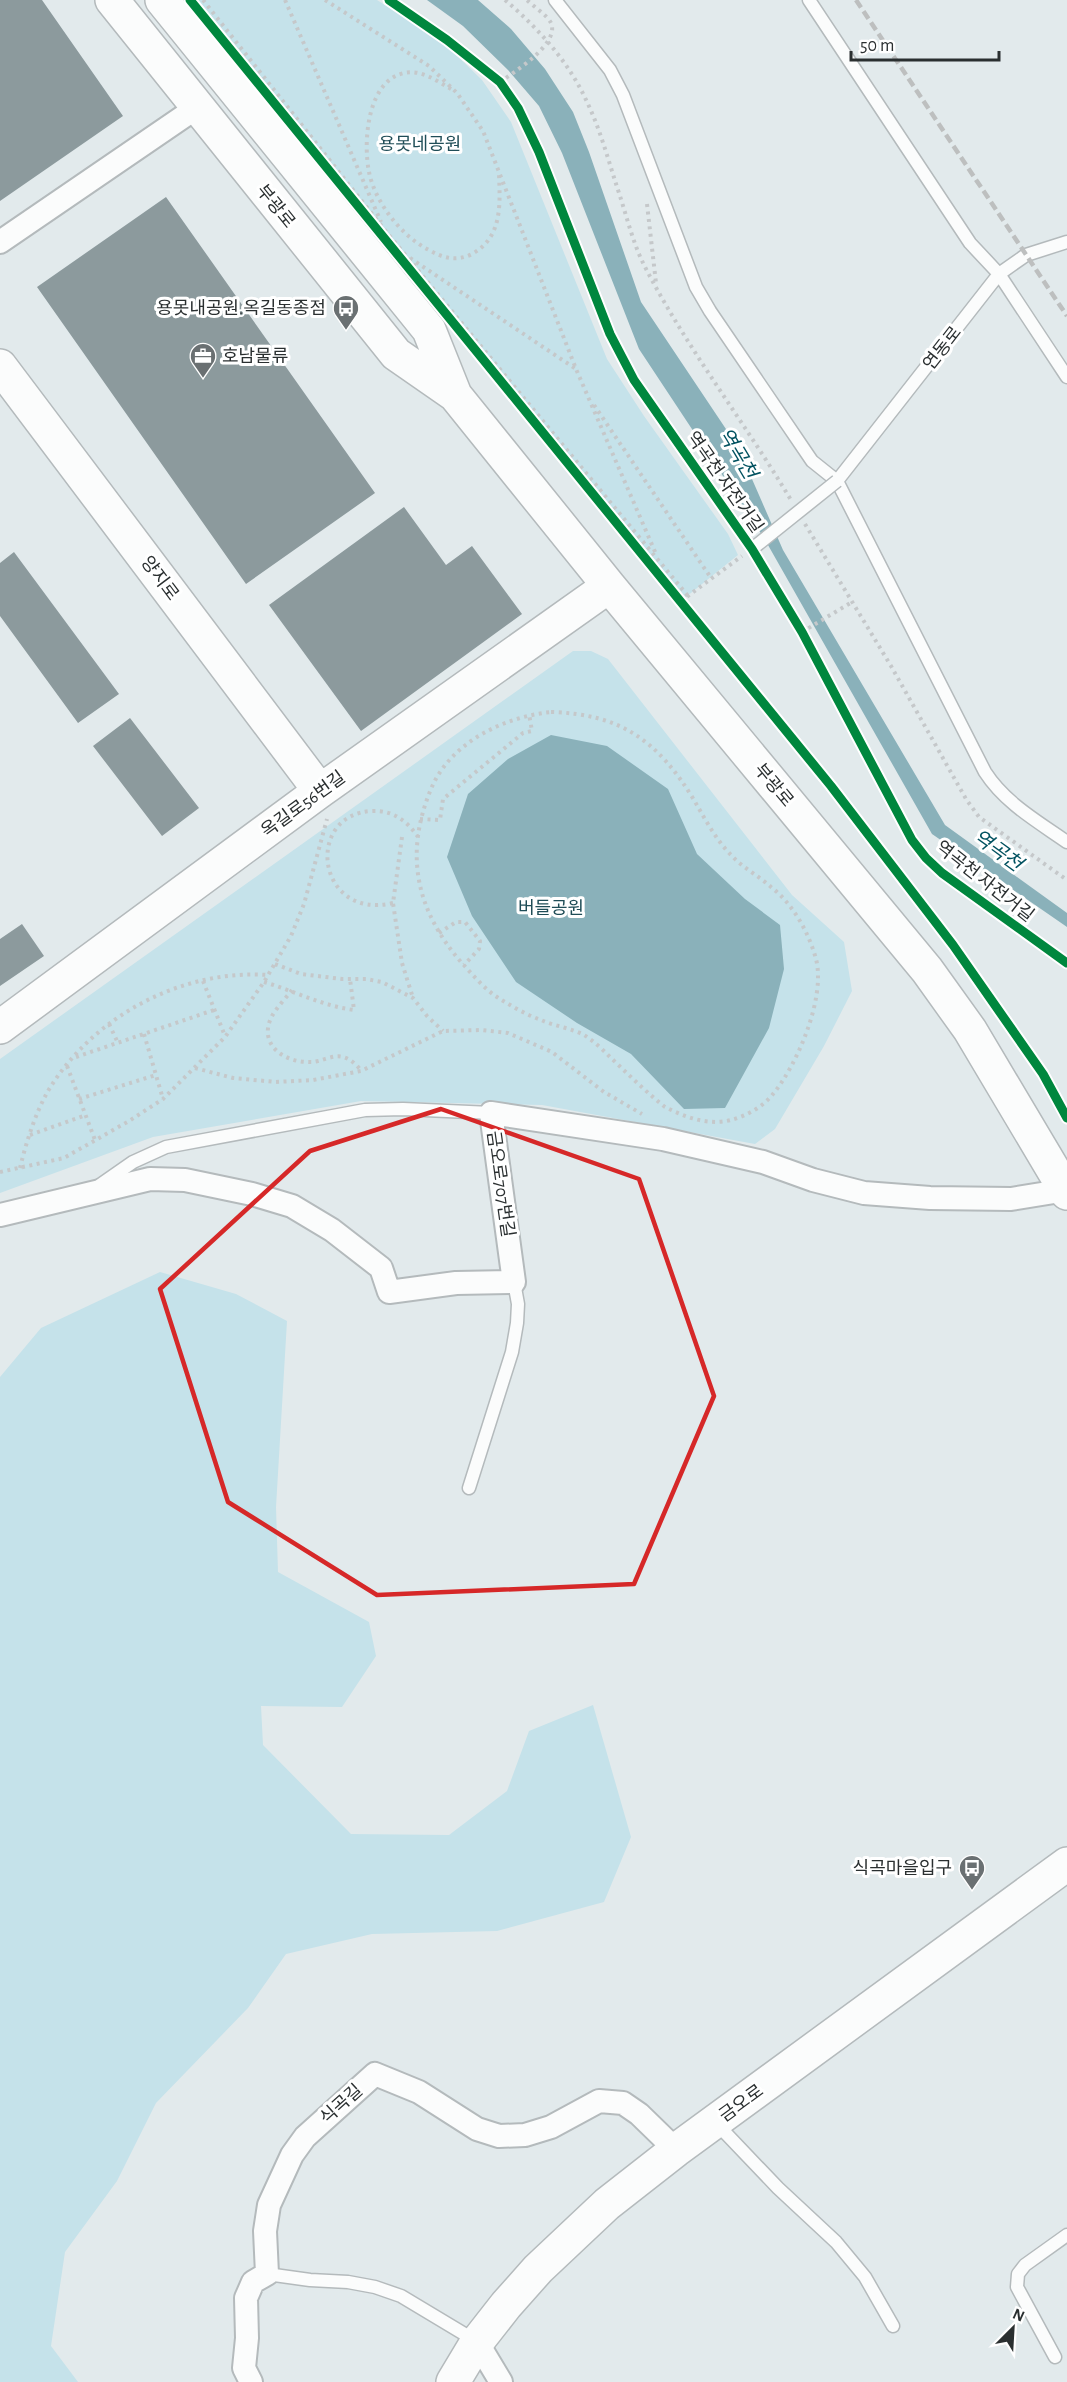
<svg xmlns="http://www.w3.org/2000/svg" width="1067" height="2382" font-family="'Alegreya Sans','Noto Sans KR',sans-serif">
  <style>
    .green { fill: #c5e2ea }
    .water { fill: #8ab1ba }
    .building { fill: #8c9a9d }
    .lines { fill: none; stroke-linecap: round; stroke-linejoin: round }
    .lane-casing { stroke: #b4babc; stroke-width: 15 }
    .street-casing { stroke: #b4babc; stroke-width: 26 }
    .secondary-casing { stroke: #b4babc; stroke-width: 36 }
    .path { stroke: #c5c8ca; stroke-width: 4; stroke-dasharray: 3 4.5; stroke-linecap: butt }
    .lane { stroke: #fbfcfc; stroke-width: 12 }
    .street { stroke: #fbfcfc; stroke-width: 22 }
    .secondary { stroke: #fbfcfc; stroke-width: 33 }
    .rail { stroke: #bdbfbf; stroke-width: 4.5; stroke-dasharray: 9 4.5; stroke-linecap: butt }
    .lane-bridge-casing { stroke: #b4babc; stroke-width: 15; stroke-linecap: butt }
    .lane-bridge { stroke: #fbfcfc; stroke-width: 12 }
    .cycleway-casing { stroke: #fff; stroke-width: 13 }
    .cycleway { stroke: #00873e; stroke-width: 9 }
    .marked { fill: none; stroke: #d62828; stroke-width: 4.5; stroke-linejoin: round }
    .labels { text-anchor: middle; stroke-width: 6; stroke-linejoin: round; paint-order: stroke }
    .park-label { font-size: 18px; fill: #1f4d57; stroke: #fff }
    .street-label { font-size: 18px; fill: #2a2f30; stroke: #fff }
    .poi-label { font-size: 18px; fill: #2a2f30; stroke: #fff; text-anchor: end }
    .water-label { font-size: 20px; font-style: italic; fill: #025260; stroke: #fff }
  </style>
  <rect width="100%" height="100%" fill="#e2eaec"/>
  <path class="green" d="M 190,0 L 377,0 L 444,43 L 482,80 L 511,122 L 607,359 L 644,416 L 728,534 L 738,555 L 681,601 Z
    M 573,651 L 591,651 L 608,659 L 792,895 L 844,942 L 852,991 L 824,1046 L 775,1129 L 755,1144 L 542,1105 L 361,1101 L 153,1137 L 0,1193 L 0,1059 Z
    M 160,1272 L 236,1294 L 287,1321 L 276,1507 L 278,1572 L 369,1622 L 376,1656 L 342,1707 L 261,1706 L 263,1745 L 351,1834 L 449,1835 L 507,1791 L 529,1731 L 593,1705 L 631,1837 L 604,1902 L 497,1931 L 372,1934 L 286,1954 L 248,2008 L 156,2103 L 117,2181 L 65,2252 L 51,2346 L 78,2382 L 0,2382 L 0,1377 L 41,1328 Z"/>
  <path class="water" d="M 427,0 L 478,0 L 511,29 L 545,69 L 573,112 L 589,152 L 641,302 L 738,447 L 783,550 L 945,825 L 1067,913 L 1067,927 L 932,834 L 764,538 L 639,349 L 562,153 L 539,106 L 508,70 L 463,26 Z
    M 551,735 L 607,746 L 668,789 L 697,854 L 745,899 L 780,925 L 784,969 L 769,1028 L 725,1108 L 684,1109 L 631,1054 L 577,1023 L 516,982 L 472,916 L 447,857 L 468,794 L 508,759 Z"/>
  <path class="building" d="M 0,0 L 42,0 L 123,116 L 0,201 Z
    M 166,197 L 375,493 L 246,584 L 37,287 Z
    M 404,507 L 446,565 L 472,546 L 522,614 L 361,731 L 269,605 Z
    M 14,552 L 119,694 L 78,723 L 0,616 L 0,563 Z
    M 130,718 L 199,808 L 162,836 L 93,746 Z
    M 22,924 L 44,956 L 0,986 L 0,939 Z"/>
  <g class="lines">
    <g class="lane-casing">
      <path id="lane" d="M 555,0 L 610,70 L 623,95 L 696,287 L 710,311 L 812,461 L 837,481 L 985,772 C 1005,803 1037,821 1067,842
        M 809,0 L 970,243 L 999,274 L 1067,377
        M 837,481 L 999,274 L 1026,255 L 1067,242
        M 100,1185 L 133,1162 L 166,1147 L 365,1110 L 403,1109 L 491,1113
        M 469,1488 L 512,1352 L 517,1323 L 518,1304 L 514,1282
        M 716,2123 L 778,2188 L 836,2242 L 865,2277 L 893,2326
        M 267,2274 L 310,2280 L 348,2282 L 375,2287 L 401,2296 L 476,2341
        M 1055,2357 L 1017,2287 L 1018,2274 L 1025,2265 L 1067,2235"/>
    </g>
    <g class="street-casing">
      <path id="street" d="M 0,242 L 196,108
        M 0,1215 L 150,1179 L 185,1180 L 252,1194 L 292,1206 L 332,1230 L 381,1268 L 389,1292 L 456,1283 L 514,1282 L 491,1113 L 663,1139 L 763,1162 L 813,1180 L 864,1193 L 930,1198 L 1011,1199 L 1066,1190
        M 477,2342 L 501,2382
        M 251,2382 L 244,2368 L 247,2338 L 246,2298 L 253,2282 L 267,2274 L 265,2231 L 269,2205 L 292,2155 L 305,2137 L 375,2074 L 419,2092 L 477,2129 L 499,2136 L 525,2135 L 551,2127 L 599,2101 L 623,2103 L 639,2114 L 676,2150"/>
    </g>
    <g class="secondary-casing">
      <path id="secondary" d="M 112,0 L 396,354 L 455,395 L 609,586 L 927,970 L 970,1030 L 1067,1193
        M 162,0 L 429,330 L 455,395
        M 0,366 L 320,791
        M 0,1027 L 320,791 L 609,586
        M 453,2382 L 477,2342 L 506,2305 L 538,2269 L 607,2204 L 676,2150 L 1067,1864"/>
    </g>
    <path class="path" d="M 203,0 L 388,234 L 688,596
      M 285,0 L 381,222
      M 325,0 L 429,66 L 457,93 L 483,131 L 576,369 L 656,554
      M 505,0 C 538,28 569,62 587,102 C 600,129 608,159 617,187 C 626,213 632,241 644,265 C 686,347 743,420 791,500
      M 500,82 C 514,72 560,44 551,23 C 547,15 534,7 527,0
      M 451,89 C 437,81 421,69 404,73 C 367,81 363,142 369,172 C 375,202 401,236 429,250 C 443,258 456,262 472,254 C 503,237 500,204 499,173
      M 647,204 L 656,283
      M 410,258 L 576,369
      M 594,405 L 711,578
      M 805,524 L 891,666 L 966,799 L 979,817 L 1067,880
      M 681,601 L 742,556
      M 802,632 L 852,602
      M 551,712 C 621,714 658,741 694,800 C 705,819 716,840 732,856 C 743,868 759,876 771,887 C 793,904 809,933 816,959 C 826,998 797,1065 773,1094 C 763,1107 746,1116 731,1120 C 708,1126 685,1117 665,1107 C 646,1092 629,1075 611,1058 C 603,1050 594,1041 584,1035 C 571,1028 554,1026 541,1020 C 527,1015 513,1007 500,999 C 485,990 473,975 461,962 C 416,910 404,854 431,789 C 450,743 503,717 551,712 Z
      M 420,819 L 440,820 L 443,799 L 523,733 L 532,731 L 529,714
      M 402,837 L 393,903 L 402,963 L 413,998
      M 393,903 C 316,921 304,814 372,811 C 393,810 407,821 418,837
      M 439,933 L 456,922 L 465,922 L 480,941 L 479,949 L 464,965
      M 275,964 L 301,974 L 342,979 L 366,979 L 382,982 L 413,998 L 427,1016 L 443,1031
      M 203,981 L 225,1036
      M 264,982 C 294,991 323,1006 354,1010 L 350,979
      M 292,990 C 286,998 277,1007 272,1016 C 257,1045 285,1063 311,1062 C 321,1062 333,1054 343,1057 C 351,1059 356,1065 361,1070
      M 109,1024 L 118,1043
      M 144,1034 L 163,1099
      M 76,1057 L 214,1010
      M 67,1066 L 95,1140
      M 195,1068 L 233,1078 L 276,1082 L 313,1080 L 361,1071 L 443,1031 L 482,1030 L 508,1033 L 552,1052 L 604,1092 L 642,1114
      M 79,1099 L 156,1075
      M 30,1135 L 86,1115
      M 20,1168 C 26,1143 35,1114 48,1091 C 93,1016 182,969 268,975
      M 0,1172 L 64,1158 L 129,1121 L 163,1099 L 225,1037 L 264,982 L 291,936 L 304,904 L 327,819"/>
    <use href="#lane" class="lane"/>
    <use href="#street" class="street"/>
    <use href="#secondary" class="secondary"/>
    <path class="rail" d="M 856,0 L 1067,316"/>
    <g class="lane-bridge-casing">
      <path id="lane-bridge" d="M 752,549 L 837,481"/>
    </g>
    <use href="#lane-bridge" class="lane-bridge"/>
    <g class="cycleway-casing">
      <path id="cycleway" d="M 190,0 L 831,786 L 953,945 L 1043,1074 L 1067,1118
        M 389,0 L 447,40 L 500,82 L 518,108 L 539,152 L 610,334 L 634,380 L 752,549 L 802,632 L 912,840 L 926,858 L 942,873 L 1067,963"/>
    </g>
    <use href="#cycleway" class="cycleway"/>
  </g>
  <path class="marked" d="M 441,1109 L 639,1179 L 714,1396 L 634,1584 L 377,1595 L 228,1502 L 160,1289 L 310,1151 Z"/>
  <defs>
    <g id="bus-pin" transform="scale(1.35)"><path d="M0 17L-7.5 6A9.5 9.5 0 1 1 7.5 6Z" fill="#6a7072" stroke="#fff"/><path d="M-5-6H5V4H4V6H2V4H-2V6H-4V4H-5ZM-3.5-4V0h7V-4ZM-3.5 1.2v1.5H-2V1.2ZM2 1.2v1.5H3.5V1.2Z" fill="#fff"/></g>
    <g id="office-pin" transform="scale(1.35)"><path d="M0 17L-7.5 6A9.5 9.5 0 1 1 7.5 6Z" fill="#6a7072" stroke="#fff"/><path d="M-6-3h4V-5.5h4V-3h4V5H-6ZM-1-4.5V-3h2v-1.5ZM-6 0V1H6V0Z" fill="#fff"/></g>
  </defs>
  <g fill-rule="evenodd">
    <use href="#bus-pin" x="346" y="308"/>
    <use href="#office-pin" x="203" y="356"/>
    <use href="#bus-pin" x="972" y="1868"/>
  </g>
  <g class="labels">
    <g class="park-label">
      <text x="420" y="150">용못네공원</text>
      <text x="551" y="914">버들공원</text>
    </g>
    <g class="street-label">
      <text transform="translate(276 206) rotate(51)" y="6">부광로</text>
      <text transform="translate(942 348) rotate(-52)" y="6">연동로</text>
      <text transform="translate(725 482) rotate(55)" y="6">역곡천 자전거길</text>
      <text transform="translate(160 578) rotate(53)" y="6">양지로</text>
      <text transform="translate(774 785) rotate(50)" y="6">부광로</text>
      <text transform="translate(303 804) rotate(-36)" y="6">옥길로56번길</text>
      <text transform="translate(985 881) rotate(38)" y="6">역곡천 자전거길</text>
      <text transform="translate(501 1184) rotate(82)" y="6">금오로707번길</text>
      <text transform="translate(741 2103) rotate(-36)" y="6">금오로</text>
      <text transform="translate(341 2104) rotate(-42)" y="6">식곡길</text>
    </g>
    <g class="poi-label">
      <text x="326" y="314">용못내공원.옥길동종점</text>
      <text x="222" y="362" text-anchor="start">호남물류</text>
      <text x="952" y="1874">식곡마을입구</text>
    </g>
    <g class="water-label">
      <text transform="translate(738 453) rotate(59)" y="7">역곡천</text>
      <text transform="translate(998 850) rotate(36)" y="7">역곡천</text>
    </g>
  </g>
  <g transform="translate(1013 2328) rotate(24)" stroke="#ffffff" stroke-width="4.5" paint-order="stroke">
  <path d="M0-4.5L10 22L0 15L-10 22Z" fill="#2a2f30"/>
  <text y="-9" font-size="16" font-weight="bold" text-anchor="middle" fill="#2a2f30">N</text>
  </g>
  <path d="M851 51v9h148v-9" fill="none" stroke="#2a2f30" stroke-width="3"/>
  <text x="860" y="51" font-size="18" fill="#2a2f30" stroke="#ffffff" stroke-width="4.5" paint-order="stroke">50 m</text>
</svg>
